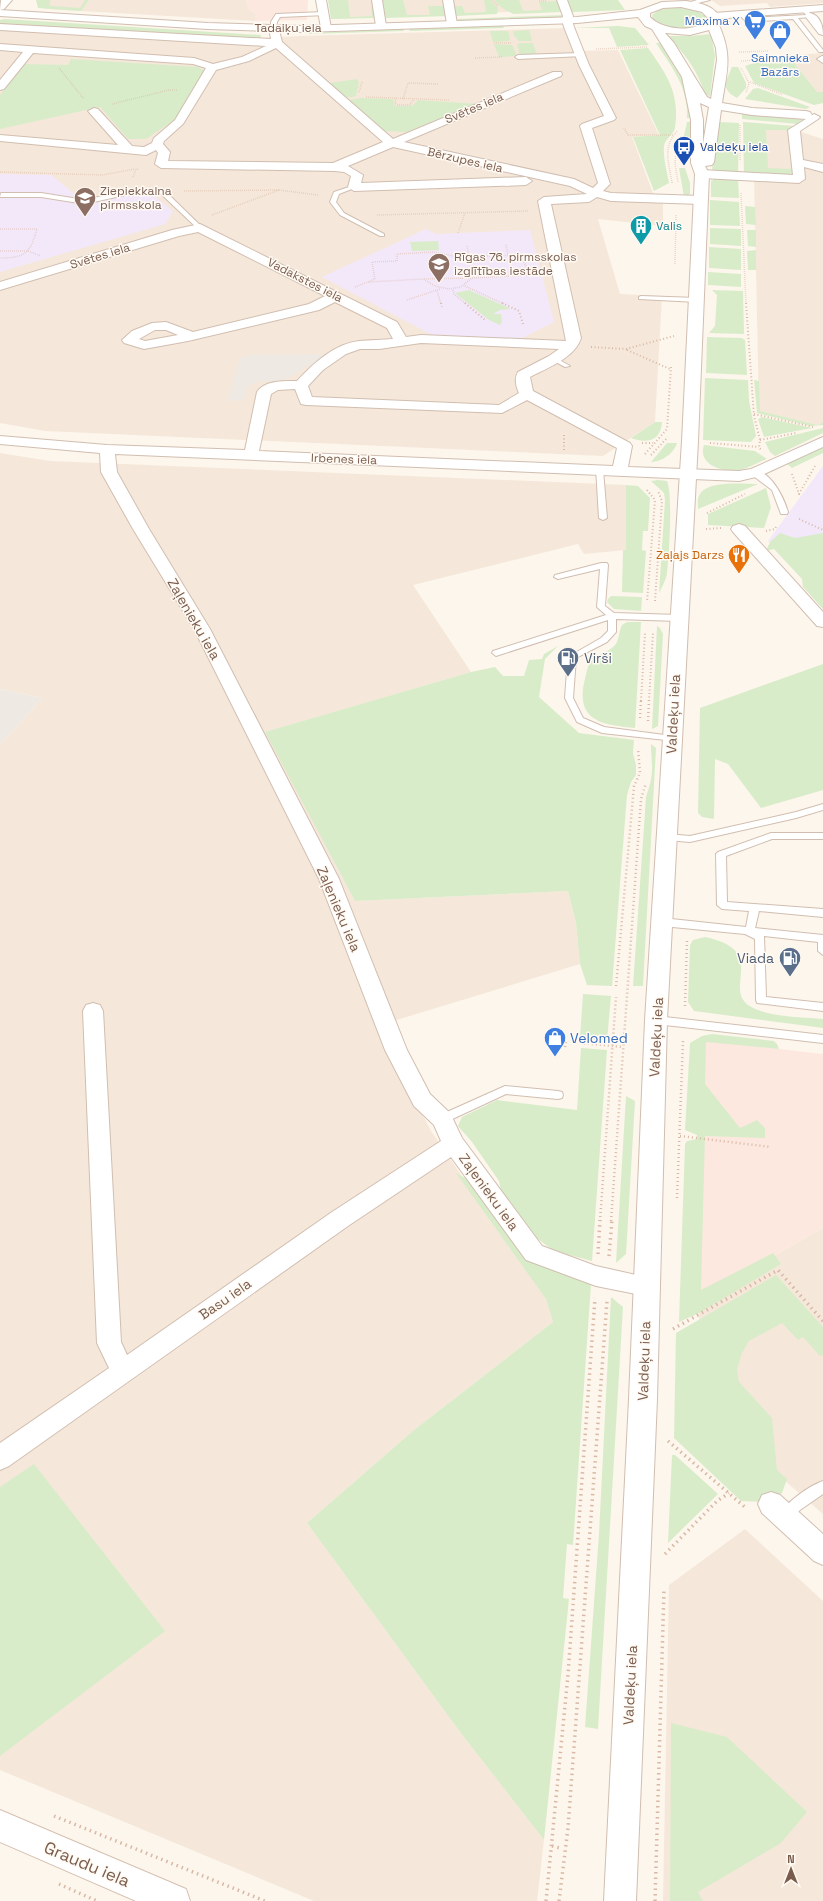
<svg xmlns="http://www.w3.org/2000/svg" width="823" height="1901" font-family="'Space Grotesk',sans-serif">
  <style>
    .residential { fill: #f5e8da }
    .commercial { fill: #fde8e0 }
    .industrial { fill: #efe9e4 }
    .education { fill: #f3e8fa }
    .green { fill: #d8ecc9 }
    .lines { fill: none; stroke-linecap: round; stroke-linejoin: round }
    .service-casing { stroke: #d1beb0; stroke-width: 2 }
    .minor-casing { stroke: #d1beb0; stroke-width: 2 }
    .tertiary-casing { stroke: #d1beb0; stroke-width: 2 }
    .secondary-casing { stroke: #d6c0b0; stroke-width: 2 }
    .path-far3 { stroke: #d9b8a5; stroke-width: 1.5; stroke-dasharray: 0.5 1.5; stroke-linecap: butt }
    .path-far2 { stroke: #d9b8a5; stroke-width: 2; stroke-dasharray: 1 2.5; stroke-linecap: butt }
    .path-far1 { stroke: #d9b8a5; stroke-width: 2.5; stroke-dasharray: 1 3; stroke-linecap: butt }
    .path { stroke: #d9b8a5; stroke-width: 3.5; stroke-dasharray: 1.5 4; stroke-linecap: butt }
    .service { fill: #fff; fill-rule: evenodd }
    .minor { fill: #fff; fill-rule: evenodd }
    .tertiary { fill: #fff; fill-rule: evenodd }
    .secondary { fill: #fff; fill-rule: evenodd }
    .labels { text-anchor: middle; stroke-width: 3; stroke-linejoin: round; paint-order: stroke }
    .far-shop-label { font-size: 12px; fill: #366cbe; stroke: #fffaf3; text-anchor: end }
    .far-street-label { font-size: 12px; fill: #7a5c4d; stroke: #fffaf3 }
    .far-transit-label { font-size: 12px; fill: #164399; stroke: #fffaf3; text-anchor: start }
    .far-education-label { font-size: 12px; fill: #785e54; stroke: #fffaf3; text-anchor: start }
    .far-culture-label { font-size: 12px; fill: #0d838f; stroke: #fffaf3; text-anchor: start }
    .far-food-label { font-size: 12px; fill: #c56008; stroke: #fffaf3; text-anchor: end }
    .street-label { font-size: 14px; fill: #7a5c4d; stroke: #fffaf3 }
    .service-label { font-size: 14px; fill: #4e5e75; stroke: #fffaf3; text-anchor: start }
    .shop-label { font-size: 14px; fill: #366cbe; stroke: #fffaf3; text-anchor: start }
    .near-street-label { font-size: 17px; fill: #7a5c4d; stroke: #fffaf3 }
  </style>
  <rect width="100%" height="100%" fill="#fdf6ec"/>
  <path class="residential" d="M 47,0 L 246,0 L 249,9 L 255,14 L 255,21 L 45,9 Z
    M 333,0 L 603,0 L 608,8 L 336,19 Z
    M 711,0 L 823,0 L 823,3 L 770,7 L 767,3 L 720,6 Z
    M 0,22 L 264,38 L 300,36 L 567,28 L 575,51 L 618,50 L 659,135 L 632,137 L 653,193 L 663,200 L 663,226 L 598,219 L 620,294 L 662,296 L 655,422 L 603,456 L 45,431 L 0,423 Z
    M 823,53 L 823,103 L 818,101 L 784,56 Z
    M 753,127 L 789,128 L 823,139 L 823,422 L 818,425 L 759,411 Z
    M 0,453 L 50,461 L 626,485 L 626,550 L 584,554 L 578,544 L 413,585 L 471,672 L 266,732 L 355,901 L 568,891 L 576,923 L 580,964 L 377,1026 L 431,1131 L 546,1299 L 553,1322 L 414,1430 L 307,1523 L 460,1732 L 544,1840 L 537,1901 L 314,1901 L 0,1770 L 0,745 L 42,698 L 0,689 Z
    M 823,1228 L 823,1514 L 767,1465 L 703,1348 L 697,1300 Z
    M 745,1529 L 823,1601 L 823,1901 L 663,1901 L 669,1585 Z"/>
  <path class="commercial" d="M 246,0 L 308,0 L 307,20 L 255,21 L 255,14 L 249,9 Z
    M 699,1040 L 823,1054 L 823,1228 L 697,1300 L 694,1297 Z"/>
  <path class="industrial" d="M 316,354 L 325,356 L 283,381 L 260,381 L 248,386 L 242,401 L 227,400 L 240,358 L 244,358 L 245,355 Z
    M 0,689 L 42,698 L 0,745 Z"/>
  <path class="education" d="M 0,174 L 51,175 L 88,205 L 131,194 L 154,196 L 173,211 L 165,224 L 0,272 Z
    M 426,229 L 436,234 L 530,230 L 554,322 L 520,339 L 432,335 L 322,277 Z
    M 823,466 L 823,599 L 768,541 Z"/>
  <path class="green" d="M 36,0 L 50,0 L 50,6 L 80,8 L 85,0 L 89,0 L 81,11 L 38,8 Z
    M 328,0 L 348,0 L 350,17 L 372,16 L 371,7 L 375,7 L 377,18 L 331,19 Z
    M 381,0 L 403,0 L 407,15 L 430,15 L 428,6 L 445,6 L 449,16 L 386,18 Z
    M 484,0 L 490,0 L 498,8 L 497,14 L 456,16 L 453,6 L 462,6 L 465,13 L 486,12 Z
    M 494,0 L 519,0 L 523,11 L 542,10 L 539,2 L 560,1 L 562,12 L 513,14 L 502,8 Z
    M 566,0 L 618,0 L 625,10 L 572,12 Z
    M 675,7 L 696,10 L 705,16 L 705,21 C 692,33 665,29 653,19 L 652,15 L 659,10 Z
    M 564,15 L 561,17 L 459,20 L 456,19 Z
    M 5,19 L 261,35 L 260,39 L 0,25 L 0,20 Z
    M 503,26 L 504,28 L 410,31 L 409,29 Z
    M 618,26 L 635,28 L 649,45 L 617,47 L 609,28 L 575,28 L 577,36 L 575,35 L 573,28 Z
    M 403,29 L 404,31 L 309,34 L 309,33 Z
    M 529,30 L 532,40 L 531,41 L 519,41 L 514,36 L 513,31 Z
    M 490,31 L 508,31 L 510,38 L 509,41 L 493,42 Z
    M 711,34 L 715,56 L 710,96 L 705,95 C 699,73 683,49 665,36 L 691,36 Z
    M 522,43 L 533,43 L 537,55 L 520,56 L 517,44 Z
    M 656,43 L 660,43 L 687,87 L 691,118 L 687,118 C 689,88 671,66 656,43 Z
    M 494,44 L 512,45 L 517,56 L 499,57 Z
    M 648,48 C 667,75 680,93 675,128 C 673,136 665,138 664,146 C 663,158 667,172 669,183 L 654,191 L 633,137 L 660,135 L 620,50 Z
    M 790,58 L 817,92 L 823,92 L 823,103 L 814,105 L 754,83 L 745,66 L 764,60 Z
    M 71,59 L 198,67 L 205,71 L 177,118 L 146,139 L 128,139 L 100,107 L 0,129 L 0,95 L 25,64 L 68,65 Z
    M 732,67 L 738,67 L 746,83 L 746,88 L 737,98 C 720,89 726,82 732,67 Z
    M 357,79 L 359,83 L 356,96 C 345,101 337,91 330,83 Z
    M 758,88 L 810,107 L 806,109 L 745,99 L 753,89 Z
    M 361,98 L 393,99 L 395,106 L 412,106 L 418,100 L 479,104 L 406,132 L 384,131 L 349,100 Z
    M 742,113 L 803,119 L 797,124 L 742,119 Z
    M 693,121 L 692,137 L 687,149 L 681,149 L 687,122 Z
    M 719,122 L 739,123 L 738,174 L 714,171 L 712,169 Z
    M 743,122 L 795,126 L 788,130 L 766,130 L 768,168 L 793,169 L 793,172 L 789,175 L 744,174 Z
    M 679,168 L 685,168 L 690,183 L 690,194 L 684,197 Z
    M 719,177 L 738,178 L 739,198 L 711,197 L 711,181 Z
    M 710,200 L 739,202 L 740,226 L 710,225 Z
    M 745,206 L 755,207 L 756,225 L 746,224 Z
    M 710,228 L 741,229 L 741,246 L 710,244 Z
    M 747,230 L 756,230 L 756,247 L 748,246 Z
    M 438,241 L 439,250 L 412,251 L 410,242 Z
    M 709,247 L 741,249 L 741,270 L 709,268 Z
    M 756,250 L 756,270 L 748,270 L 747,251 Z
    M 708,272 L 741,274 L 741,287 L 708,285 Z
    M 469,290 L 511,309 L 500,310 L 493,314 L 501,314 L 502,321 L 500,325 L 489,320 L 455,293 Z
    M 712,290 L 743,291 L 744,334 L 709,333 L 715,326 L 717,295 Z
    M 707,337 L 742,338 L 745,340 L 747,375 L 706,373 Z
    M 705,378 L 748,380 L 749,401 L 756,436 L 751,442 L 703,440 Z
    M 754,380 L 759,381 L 760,411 L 818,425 L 823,422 L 823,425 L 811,426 L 757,413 Z
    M 762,417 L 812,428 L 764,437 L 758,419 Z
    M 655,422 L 662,422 C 661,441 647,444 631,438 Z
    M 823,428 L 823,433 L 775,456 L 770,452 L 765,442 Z
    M 667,443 L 677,443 C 674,453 662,462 651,462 Z
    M 704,445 L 755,451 L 767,459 C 758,462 750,468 740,470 C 725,473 697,466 704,445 Z
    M 823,447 L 823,453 L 792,468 L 787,464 Z
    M 658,480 L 667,481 C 673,495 669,556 667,573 C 666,580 662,587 659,593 L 665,500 L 664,493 L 651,481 Z
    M 758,484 L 698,509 C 698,504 697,498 700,494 C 708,480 744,484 758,484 Z
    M 626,485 L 638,486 L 650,498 L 648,531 L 643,531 L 642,550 L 646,551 L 643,593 L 622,592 L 623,550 L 626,550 Z
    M 766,488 L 771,507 L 764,528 L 708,525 L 708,514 Z
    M 780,533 L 795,538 L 823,533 L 823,609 L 803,587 L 802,579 L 774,549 L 766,551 L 770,542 Z
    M 611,596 L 642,597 L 641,611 L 614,609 L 607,602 L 608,599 Z
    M 627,622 L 641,622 L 635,728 C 604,725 576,722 584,683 C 586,676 587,665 592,660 C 598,653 610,652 615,645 C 619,641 619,630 622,625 Z
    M 657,626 L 660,628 L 663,634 L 658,726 L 652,729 Z
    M 558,646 L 545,659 L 539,697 L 579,733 L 634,740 L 633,753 L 636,765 L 636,775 L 631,782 L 627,795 L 612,986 L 587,985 L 580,964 L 576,923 L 568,891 L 355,901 L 265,732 L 471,672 L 495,667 L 503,676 L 524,676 L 529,660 L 542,659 L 544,654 Z
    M 823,664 L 823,790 L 761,808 L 728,764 L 715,759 L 714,819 L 702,817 L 698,813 L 700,708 Z
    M 651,744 L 656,748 L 643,986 L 633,986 L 646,797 C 649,788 652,779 652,769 C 652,760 651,752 651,744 Z
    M 705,937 C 768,950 724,987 748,1005 C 765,1017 802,1017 823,1019 L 823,1028 L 694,1011 L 688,1002 L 690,945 L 693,940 Z
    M 583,994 L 611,996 L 607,1041 L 580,1038 Z
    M 712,1034 L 774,1041 L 777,1044 L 779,1049 L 706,1042 L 705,1084 L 740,1128 L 757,1120 L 765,1128 L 765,1138 L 705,1136 L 701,1290 L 773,1253 L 781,1264 L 699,1313 L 679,1322 L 685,1144 L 687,1141 L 697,1139 L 697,1135 L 685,1130 L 690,1043 L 702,1036 Z
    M 581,1048 L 607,1050 L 592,1261 L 554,1251 L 538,1239 L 523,1225 L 502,1195 L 499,1181 L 472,1142 L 458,1126 L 462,1117 L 497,1100 L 577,1110 Z
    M 626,1096 L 635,1101 L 626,1254 L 616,1263 Z
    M 456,1173 L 467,1179 L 530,1262 L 591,1284 L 573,1545 L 567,1544 L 563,1598 L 569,1599 L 544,1840 L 460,1732 L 307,1523 L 414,1430 L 553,1322 L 546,1299 Z
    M 776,1275 L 823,1327 L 823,1355 L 820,1356 L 803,1337 L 798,1340 L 782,1323 L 749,1341 L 742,1353 L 737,1369 L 739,1382 L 772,1418 L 777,1470 L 787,1479 L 782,1493 L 765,1502 L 741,1501 L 674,1438 L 676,1333 Z
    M 611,1297 L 623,1307 L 598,1729 L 585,1727 L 599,1534 Z
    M 672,1455 L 675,1455 L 718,1494 L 668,1543 Z
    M 34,1464 L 165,1631 L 0,1756 L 0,1487 Z
    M 671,1723 L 727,1737 L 807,1812 L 781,1843 L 698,1892 L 703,1901 L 670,1901 Z"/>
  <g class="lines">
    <g class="service-casing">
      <path id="service" d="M 697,0 L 710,0 L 694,4 L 691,2 Z
        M 805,8 L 812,15 L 812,17 L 798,18 L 823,50 L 823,52 L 819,52 L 793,19 L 746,22 L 739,14 L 744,13 L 747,18 L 806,15 L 802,10 Z
        M 324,12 L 326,15 L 280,17 L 277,22 L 276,29 L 271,28 L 271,22 L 276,14 Z
        M 581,53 L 583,54 L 583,56 L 518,59 L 515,57 L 518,55 Z
        M 352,186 L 357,187 L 339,194 L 336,202 L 344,213 L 384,234 L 384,236 L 380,236 L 340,215 L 330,202 L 334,192 Z
        M 134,189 L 164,190 L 203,228 L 198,229 L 160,193 L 134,193 L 85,204 L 41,197 L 0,197 L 1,193 L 41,193 L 85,200 Z
        M 641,296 L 697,298 L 700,300 L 697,302 L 639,299 L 639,297 Z
        M 552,358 L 556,358 L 570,366 L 565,367 L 552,360 Z
        M 596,468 L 599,468 L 603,470 L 607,518 L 603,520 L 599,518 Z
        M 752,471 C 770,468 784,498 788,512 L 787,514 L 781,514 L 772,490 L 752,475 Z
        M 601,563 L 607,563 L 608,565 L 605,606 L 614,613 L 679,615 L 683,618 L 679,621 L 616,619 L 616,632 L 607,642 L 576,658 L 573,698 L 583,718 L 604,727 L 672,736 L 676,739 L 675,741 L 602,733 L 577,722 L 565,698 L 568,657 L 601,638 L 608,631 L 608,620 L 499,655 L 496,656 L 492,653 L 493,651 L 606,615 L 597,607 L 600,569 L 558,579 L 554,577 L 555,575 Z
        M 823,804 L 823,810 L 796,818 L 690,842 L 667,840 L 662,837 L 667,834 L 690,836 L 796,812 Z
        M 771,833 L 823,833 L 823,839 L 772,839 L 726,856 L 727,902 L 823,909 L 823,917 L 759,911 L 755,928 L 823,935 L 823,955 L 818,951 L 818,942 L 764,936 L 766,997 L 823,1003 L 823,1011 L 757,1003 L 756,1000 L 755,939 L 745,934 L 662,926 L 657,922 L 662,918 L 746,927 L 749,911 L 722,909 L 717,905 L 716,854 L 718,852 Z
        M 656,1016 L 823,1035 L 823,1043 L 656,1024 L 652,1023 L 651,1020 L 652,1017 Z
        M 505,1086 L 558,1091 L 562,1092 L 563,1095 L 562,1098 L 558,1099 L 506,1094 L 446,1122 L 442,1123 L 438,1122 L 437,1119 L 438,1116 Z
        M 823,1481 L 823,1494 L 800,1510 L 790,1521 L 785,1523 L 780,1521 L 779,1517 C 784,1503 809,1486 823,1481 Z"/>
    </g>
    <g class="minor-casing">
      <path id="minor" d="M 1,0 L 12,0 L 4,9 L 0,10 Z
        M 316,0 L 326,0 L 331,28 L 330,30 L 322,30 L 321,28 Z
        M 372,0 L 382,0 L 386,26 L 385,28 L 377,28 L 376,26 Z
        M 443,0 L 453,0 L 457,24 L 456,26 L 448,26 L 447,24 Z
        M 557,0 L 567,0 L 573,16 L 572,20 L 574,27 L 589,65 L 616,118 L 614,120 L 592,128 L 610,184 L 603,191 L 611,193 L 701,196 L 707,200 L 701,204 L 611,201 L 597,197 L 589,202 L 551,204 L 581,338 C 575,358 547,368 530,377 L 533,391 L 630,443 L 632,446 L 628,467 L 739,471 L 751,469 L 823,437 L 823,447 L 760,476 L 739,481 L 115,454 L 117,472 L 149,529 L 210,629 L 339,879 L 407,1050 L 430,1094 L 450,1113 L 462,1138 L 542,1246 L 596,1266 L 654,1279 L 658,1286 L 654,1293 L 646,1296 L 596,1286 L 526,1260 L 451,1157 L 348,1226 L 9,1466 L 0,1470 L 0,1443 L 109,1368 L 97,1343 L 83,1011 L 86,1005 L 93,1003 L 100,1005 L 103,1011 L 121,1342 L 127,1355 L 332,1212 L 441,1141 L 434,1125 L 414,1106 L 385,1050 L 319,879 L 194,629 L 133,529 L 101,472 L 100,453 L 0,444 L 0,436 L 107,445 L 245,450 L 257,392 C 265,380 284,381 297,381 C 314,363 334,344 359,341 C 370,340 382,340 393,339 L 387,328 L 335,302 L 319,310 L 188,341 L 144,349 L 124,343 L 122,340 L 132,331 L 152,323 L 166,322 L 193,332 L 309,304 L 325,296 L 198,232 L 179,236 L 0,290 L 0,282 L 172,230 L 200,224 L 397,322 L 406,337 L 421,335 L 566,341 L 538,201 L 544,197 L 587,194 L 570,186 L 393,147 L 348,166 L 363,175 L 361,183 L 526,177 L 532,181 L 526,185 L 354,191 L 348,187 L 351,176 L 344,172 L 335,171 L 161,168 L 155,164 L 158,153 L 156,150 L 146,155 L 0,141 L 0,135 L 118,145 L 88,111 L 94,108 L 98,109 L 132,146 L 144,147 L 152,143 L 154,138 L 175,120 L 206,68 L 193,64 L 33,53 L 4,89 L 0,90 L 0,80 L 23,52 L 0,50 L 0,44 L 194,58 L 213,64 L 221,62 L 242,57 L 266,46 L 0,30 L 0,24 L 271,39 L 269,28 L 270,26 L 278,26 L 282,42 L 393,139 L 553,72 L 561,72 L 562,74 L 561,76 L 404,142 L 574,179 L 593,188 L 598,183 L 580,126 L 582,124 L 604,116 L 579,65 L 564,27 L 562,20 L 563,16 ZM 276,48 L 383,142 L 333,163 L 168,161 L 170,152 L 163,144 L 164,141 L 183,124 L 216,70 L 249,61 ZM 155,330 L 166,330 L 178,335 L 145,341 L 139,339 ZM 421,343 L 559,349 L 549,356 L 518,372 C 514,378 516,387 519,393 L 499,405 L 312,397 L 308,386 L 323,370 L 346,354 L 360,349 L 379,349 ZM 295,389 L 301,404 L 306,405 L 502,413 L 527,400 L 617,448 L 613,466 L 259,451 L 271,394 L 278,390 Z
        M 823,5 L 823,11 L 714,19 L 709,16 L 714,13 Z
        M 810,13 C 820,15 823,26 823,35 L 819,34 L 805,16 Z
        M 822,56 L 823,56 L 823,63 L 817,59 Z
        M 814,114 L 820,117 L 818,119 L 800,131 L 803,160 L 823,164 L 823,172 L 804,167 L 805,179 L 799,183 L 702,178 L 696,174 L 702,170 L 793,175 L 788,130 Z
        M 739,524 L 745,526 L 823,612 L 823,627 L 817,626 L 733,532 L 731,529 L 733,526 Z
        M 771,1492 L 780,1495 L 823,1534 L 823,1565 L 814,1561 L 762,1513 L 758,1504 L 762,1495 Z"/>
    </g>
    <g class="tertiary-casing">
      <path id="tertiary" d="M 686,1 C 700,3 715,5 721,20 L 718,23 C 733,55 727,70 722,103 L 752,108 L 806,111 L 810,112 L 812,115 L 810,118 L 806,119 L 752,115 L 721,110 L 714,162 L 712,165 L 705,166 L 709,174 L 698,441 L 667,1020 L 657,1399 L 636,1901 L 604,1901 L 629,1399 L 645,1020 L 682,441 L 695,174 L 691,163 L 691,120 L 682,77 L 652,29 L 645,26 L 638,17 L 577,23 L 303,32 L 208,29 L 0,16 L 0,10 L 208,23 L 303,26 L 577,17 L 640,10 L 662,2 ZM 681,7 L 702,12 L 709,19 C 695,33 664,31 650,17 L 650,13 L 663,8 ZM 709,30 L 716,48 L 717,60 L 711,99 L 707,97 L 674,43 L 665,33 L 690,35 ZM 700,103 L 709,107 L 703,144 L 703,120 Z"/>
    </g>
    <g class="secondary-casing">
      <path id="secondary" d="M 0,1810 L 186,1889 L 190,1901 L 136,1901 L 0,1842 Z"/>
    </g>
    <path class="path-far3" d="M 492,0 L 498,6
      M 539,1 L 546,1
      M 494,43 L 511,43
      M 596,49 L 647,47
      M 739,52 L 768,51
      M 475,58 L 502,57
      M 741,61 L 805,57
      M 59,68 L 84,99
      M 741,68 L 749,83 L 746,93
      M 750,82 L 783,95
      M 359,92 L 362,82
      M 366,97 L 449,100
      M 396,98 L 395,103 L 397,105 L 410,105 L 414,99
      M 403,99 L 408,83 L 438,84
      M 112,104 L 169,90 L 177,90
      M 740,125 L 740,160
      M 624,128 L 628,135 L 673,135
      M 676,152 L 675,163 L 678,182
      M 0,172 L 102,175 L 135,169
      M 133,177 L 136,169 L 139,169
      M 672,183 C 669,162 662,148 677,131
      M 184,191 L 279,190
      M 741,193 L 746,304
      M 212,215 L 279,190 L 318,195
      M 377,215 L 528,211
      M 0,229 L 37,229 C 30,253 26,258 0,258
      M 458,233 L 465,213
      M 506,245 L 508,254
      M 467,246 L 469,256
      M 0,251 L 28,251 L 41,256
      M 675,264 L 676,215
      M 424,279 L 472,278
      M 465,286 L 504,304
      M 355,287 L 375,279 L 372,262 L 397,261 L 397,254 L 434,252 L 457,257 L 519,255 L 526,266 L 527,275 L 472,278 L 461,287 L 449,289 L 435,286 L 423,279 L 368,282
      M 453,290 L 454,294 L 466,304
      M 437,291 L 441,304
      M 407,300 L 440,289"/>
    <path class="path-far2" d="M 441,303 L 442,307
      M 465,303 L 485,320
      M 502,303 L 519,311 L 523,324
      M 746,303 L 754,416 L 760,440 L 759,448 L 762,450
      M 591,347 L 626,349 L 674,336
      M 627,350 L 670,369
      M 754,414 L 813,427
      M 564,435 L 564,452
      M 760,440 L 796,433
      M 642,443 L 653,443
      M 710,443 L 759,447
      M 645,454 L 667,429 L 671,367
      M 651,455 L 668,437
      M 792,474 L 799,494 L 815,466
      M 647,490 L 655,500 L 647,602
      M 707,513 L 745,494
      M 799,519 L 823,530
      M 706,529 L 721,528
      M 766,531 L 775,529 L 777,525
      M 655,601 L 662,501 L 658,491
      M 641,701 L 645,633
      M 649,701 L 653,632"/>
    <path class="path-far1" d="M 640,718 L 641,700
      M 648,721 L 649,700
      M 616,986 L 634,786 L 640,773 L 638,749
      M 685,1006 L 687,941
      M 572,1042 L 623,1047
      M 565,1047 L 566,1041
      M 680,1136 L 771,1147
      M 677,1198 L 683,1041
      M 600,1221 L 616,997
      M 611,1221 L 641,799 L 646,783"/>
    <path class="path" d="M 598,1254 L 600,1220
      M 609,1256 L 612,1220
      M 673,1329 L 778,1270 L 823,1321
      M 668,1441 L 746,1508
      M 665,1554 L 717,1501 L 729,1493
      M 54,1816 L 265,1901
      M 552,1846 L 560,1848
      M 59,1884 L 97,1901
      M 546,1901 L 568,1675 L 595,1298
      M 559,1901 L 568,1828 L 607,1301
      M 655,1901 L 664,1590"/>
    <use href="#service" class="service"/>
    <use href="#minor" class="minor"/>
    <use href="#tertiary" class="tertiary"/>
    <use href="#secondary" class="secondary"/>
  </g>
  <defs>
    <g id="supermarket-pin" transform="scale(1.15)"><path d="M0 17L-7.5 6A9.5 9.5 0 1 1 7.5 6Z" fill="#3f7fe0" stroke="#fffaf3"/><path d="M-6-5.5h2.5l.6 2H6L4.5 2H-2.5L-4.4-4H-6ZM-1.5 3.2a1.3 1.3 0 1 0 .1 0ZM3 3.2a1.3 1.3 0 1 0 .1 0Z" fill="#fff"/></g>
    <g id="shop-pin" transform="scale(1.15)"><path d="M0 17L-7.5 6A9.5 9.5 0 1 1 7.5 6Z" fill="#3f7fe0" stroke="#fffaf3"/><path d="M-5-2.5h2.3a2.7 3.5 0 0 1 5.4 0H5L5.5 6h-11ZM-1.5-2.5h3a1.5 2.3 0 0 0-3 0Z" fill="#fff"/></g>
    <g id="bus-pin" transform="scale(1.15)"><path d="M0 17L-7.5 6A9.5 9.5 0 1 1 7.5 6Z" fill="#1a4fb4" stroke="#fffaf3"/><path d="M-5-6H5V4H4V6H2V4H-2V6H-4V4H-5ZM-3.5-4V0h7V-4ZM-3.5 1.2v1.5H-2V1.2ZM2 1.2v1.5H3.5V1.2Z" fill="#fff"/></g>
    <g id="school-pin" transform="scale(1.15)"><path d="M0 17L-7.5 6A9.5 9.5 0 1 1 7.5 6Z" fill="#8d6e63" stroke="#fffaf3"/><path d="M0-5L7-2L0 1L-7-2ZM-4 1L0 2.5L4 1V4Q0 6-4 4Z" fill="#fff"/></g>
    <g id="building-pin" transform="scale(1.15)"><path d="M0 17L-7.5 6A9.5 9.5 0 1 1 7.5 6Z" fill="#0f9aa8" stroke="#fffaf3"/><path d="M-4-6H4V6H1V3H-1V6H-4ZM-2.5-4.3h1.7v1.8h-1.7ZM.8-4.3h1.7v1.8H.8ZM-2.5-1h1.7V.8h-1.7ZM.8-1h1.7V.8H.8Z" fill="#fff"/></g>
    <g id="restaurant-pin" transform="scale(1.15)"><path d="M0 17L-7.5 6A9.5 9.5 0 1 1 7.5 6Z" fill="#e8710a" stroke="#fffaf3"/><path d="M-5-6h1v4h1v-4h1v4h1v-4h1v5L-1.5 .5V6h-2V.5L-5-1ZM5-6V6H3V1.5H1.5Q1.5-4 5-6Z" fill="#fff"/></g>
    <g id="fuel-pin" transform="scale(1.15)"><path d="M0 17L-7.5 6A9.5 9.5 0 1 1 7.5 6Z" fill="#5c6f8a" stroke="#fffaf3"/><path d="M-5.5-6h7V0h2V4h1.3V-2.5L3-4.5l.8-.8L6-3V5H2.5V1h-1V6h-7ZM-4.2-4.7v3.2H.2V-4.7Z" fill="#fff"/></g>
  </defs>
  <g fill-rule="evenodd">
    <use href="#supermarket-pin" x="755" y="21"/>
    <use href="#shop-pin" x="780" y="31"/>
    <use href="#bus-pin" x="684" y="147"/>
    <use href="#school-pin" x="85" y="198"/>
    <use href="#building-pin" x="641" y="226"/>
    <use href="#school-pin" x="439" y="264"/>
    <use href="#restaurant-pin" x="739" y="555"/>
    <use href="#fuel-pin" x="568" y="658"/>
    <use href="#fuel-pin" x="790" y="958"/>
    <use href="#shop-pin" x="555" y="1038"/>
  </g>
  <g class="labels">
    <g class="far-shop-label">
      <text x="740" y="25">Maxima X</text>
      <text x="780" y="62" text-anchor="middle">Saimnieka<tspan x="780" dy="14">Bazārs</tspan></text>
    </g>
    <g class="far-street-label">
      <text x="288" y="32">Tadaiķu iela</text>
      <text transform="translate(474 108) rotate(-23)" y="4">Svētes iela</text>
      <text transform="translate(465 160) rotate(13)" y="4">Bērzupes iela</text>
      <text transform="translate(100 256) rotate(-17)" y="4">Svētes iela</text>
      <text transform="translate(305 280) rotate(27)" y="4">Vadakstes iela</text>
      <text transform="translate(344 459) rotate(2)" y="4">Irbenes iela</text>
    </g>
    <g class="far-transit-label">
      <text x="700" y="151">Valdeķu iela</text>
    </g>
    <g class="far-education-label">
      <text x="100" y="195">Ziepiekkalna<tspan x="100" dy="14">pirmsskola</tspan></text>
      <text x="454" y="261">Rīgas 76. pirmsskolas<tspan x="454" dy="14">izglītības iestāde</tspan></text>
    </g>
    <g class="far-culture-label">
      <text x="656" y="230">Valis</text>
    </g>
    <g class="far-food-label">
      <text x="724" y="559">Zaļajs Darzs</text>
    </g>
    <g class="street-label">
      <text transform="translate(194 619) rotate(60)" y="5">Zaļenieku iela</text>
      <text transform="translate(673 714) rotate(-87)" y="5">Valdeķu iela</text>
      <text transform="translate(339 909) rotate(67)" y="5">Zaļenieku iela</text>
      <text transform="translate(656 1037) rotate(-87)" y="5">Valdeķu iela</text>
      <text transform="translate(489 1192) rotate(54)" y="5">Zaļenieku iela</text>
      <text transform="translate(225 1299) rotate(-35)" y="5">Basu iela</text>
      <text transform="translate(644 1361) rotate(-88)" y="5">Valdeķu iela</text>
      <text transform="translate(630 1685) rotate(-87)" y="5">Valdeķu iela</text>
    </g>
    <g class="service-label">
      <text x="584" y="663">Virši</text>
      <text x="774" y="963" text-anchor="end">Viada</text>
    </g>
    <g class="shop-label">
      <text x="570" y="1043">Velomed</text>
    </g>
    <g class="near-street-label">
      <text transform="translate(87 1864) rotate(23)" y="6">Graudu iela</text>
    </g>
  </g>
  <g transform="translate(791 1869)" stroke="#fffaf3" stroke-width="3" paint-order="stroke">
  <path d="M0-3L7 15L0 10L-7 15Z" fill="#7a5c4d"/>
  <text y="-6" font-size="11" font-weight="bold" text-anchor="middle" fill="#7a5c4d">N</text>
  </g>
</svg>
